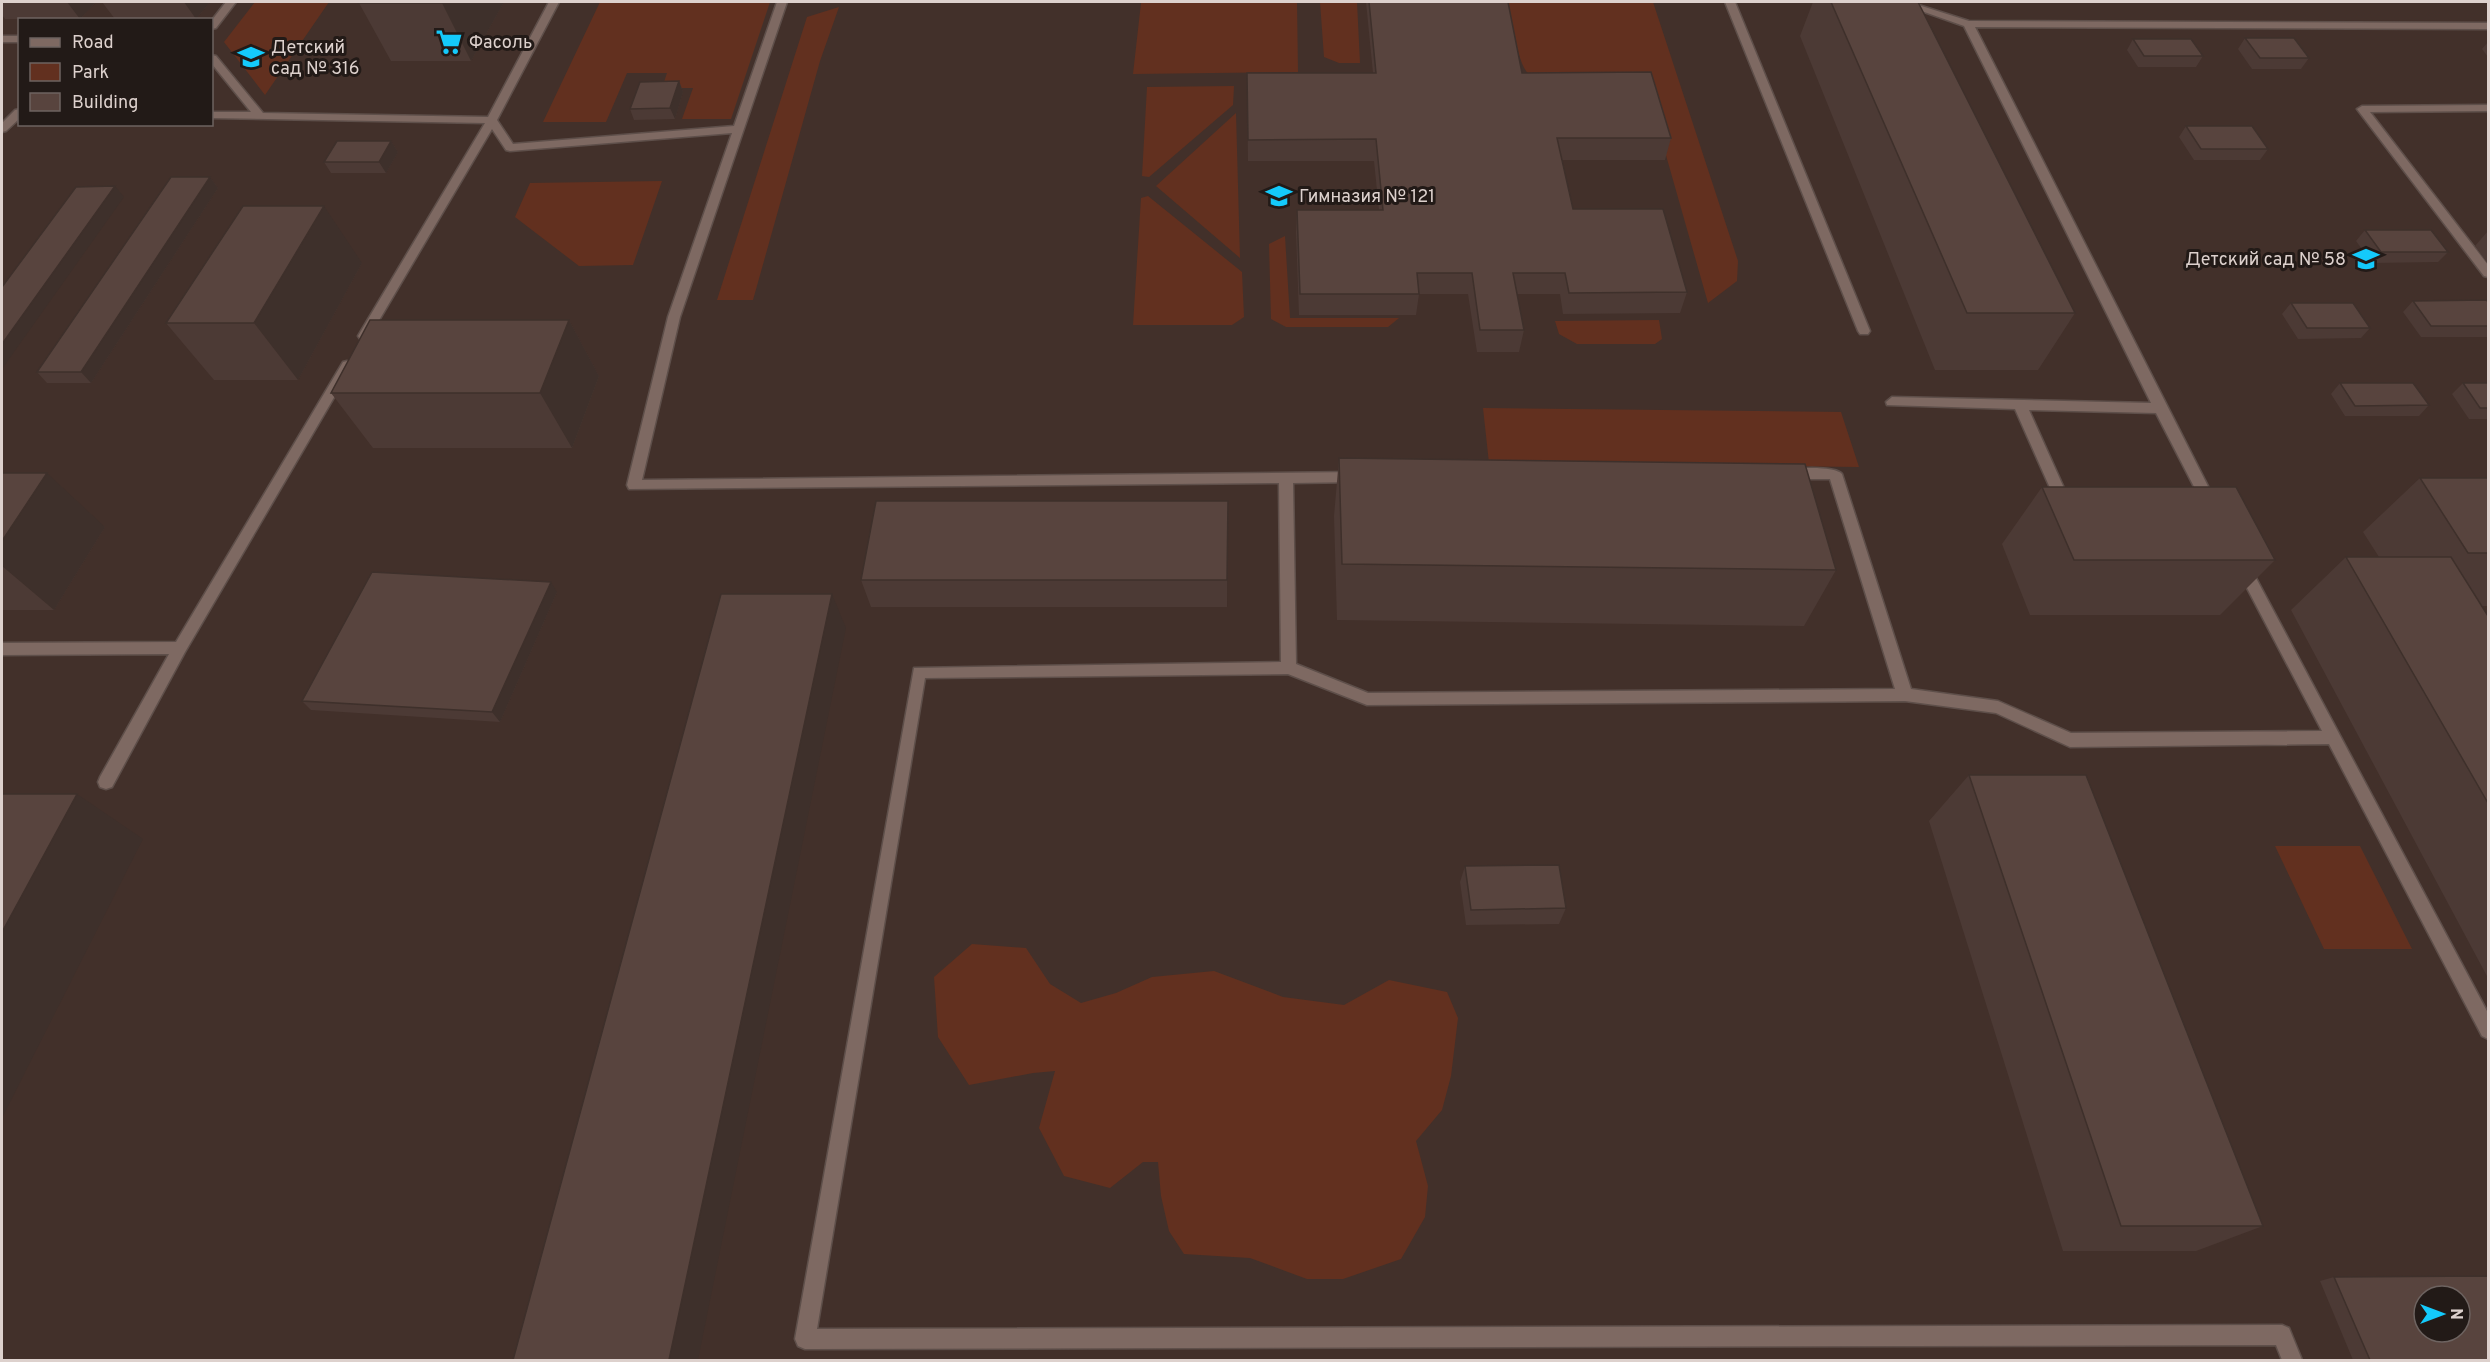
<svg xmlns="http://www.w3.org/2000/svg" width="2490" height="1362" font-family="Overpass,sans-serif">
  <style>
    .green { fill: #62301f }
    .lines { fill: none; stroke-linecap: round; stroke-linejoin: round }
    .minor-casing { stroke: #5e4f4a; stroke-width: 3 }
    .minor { fill: #7e6962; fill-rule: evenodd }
    .wall { fill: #4c3a35 }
    .shaded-wall { fill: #3e302b }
    .building { fill: #58443e; stroke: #3e302b; stroke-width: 1.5; fill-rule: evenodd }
    .labels { text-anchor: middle; stroke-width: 6; stroke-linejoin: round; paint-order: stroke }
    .far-poi-label { font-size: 18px; fill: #ddd1cd; stroke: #221a17; text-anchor: start }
  </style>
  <rect width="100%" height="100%" fill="#42302a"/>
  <path class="green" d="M 255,2 L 329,2 L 265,95 L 224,42 Z
    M 600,2 L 770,2 L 731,119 L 682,119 L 693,88 L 662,88 L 667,73 L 627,73 L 606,122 L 543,122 Z
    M 1151,2 L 1297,2 L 1298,72 L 1133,74 L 1141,3 Z
    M 1320,2 L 1357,2 L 1360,63 L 1339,63 L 1324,57 Z
    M 1508,2 L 1653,2 L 1738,261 L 1737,281 L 1708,303 L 1648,92 L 1532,78 C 1516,65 1513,22 1508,2 Z
    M 839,7 L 820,61 L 753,300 L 717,300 L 807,17 Z
    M 1234,86 L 1233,105 L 1149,177 L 1142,176 L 1147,87 Z
    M 1236,113 L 1240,258 L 1156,186 Z
    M 662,181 L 633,265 L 579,266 L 515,217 L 530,183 Z
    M 1148,196 L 1242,272 L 1244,317 L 1232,325 L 1133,325 L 1141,198 Z
    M 1285,236 L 1290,318 L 1399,318 L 1388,327 L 1286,327 L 1271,319 L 1269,244 Z
    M 1659,320 L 1662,339 L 1655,344 L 1577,344 L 1559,334 L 1555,321 Z
    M 1483,408 L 1841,412 L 1859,467 L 1489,463 Z
    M 2275,846 L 2360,846 L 2412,949 L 2324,949 Z
    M 972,944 L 1026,948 L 1050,984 L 1081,1003 L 1116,993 L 1152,977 L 1214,971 L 1283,997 L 1344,1005 L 1389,980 L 1447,992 L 1458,1018 L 1451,1076 L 1442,1110 L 1416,1141 L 1428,1186 L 1425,1217 L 1401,1259 L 1343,1279 L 1307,1279 L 1250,1258 L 1184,1254 L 1169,1231 L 1161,1196 L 1158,1162 L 1143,1162 L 1110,1188 L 1064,1176 L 1039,1128 L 1055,1071 L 1033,1073 L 969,1085 L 938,1037 L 934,977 Z"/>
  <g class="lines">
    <g class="minor-casing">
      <path id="minor" d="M 226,2 L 236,2 L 216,28 L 212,29 L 212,20 Z
        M 549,2 L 559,2 L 497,120 L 513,144 L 734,126 L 777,2 L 787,2 L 680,317 L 642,480 L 1357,472 L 1364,477 L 1357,482 L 1293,483 L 1296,664 L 1368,693 L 1895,689 L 1830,479 L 1789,479 L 1782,474 C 1788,466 1836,466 1842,474 L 1911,689 L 1998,701 L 2071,733 L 2322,731 L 2236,567 L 2238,563 L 2248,563 L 2488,1013 L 2488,1039 L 2482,1036 L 2329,744 L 2070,747 L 1996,713 L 1905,701 L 1367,705 L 1288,674 L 925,678 L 817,1329 L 2282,1325 L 2289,1328 L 2302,1360 L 2282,1360 L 2276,1345 L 805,1349 L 798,1346 L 795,1339 L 914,668 L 1281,662 L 1279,483 L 629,489 L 627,485 L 668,317 L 732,133 L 510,151 L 506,150 L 492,129 L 368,339 L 360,339 L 358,336 L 485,123 L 212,118 L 212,112 L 251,112 L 212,64 L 212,55 L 216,56 L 263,113 L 488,117 Z
        M 1725,2 L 1735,2 L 1870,331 L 1868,334 L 1860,334 L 1858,331 Z
        M 1896,2 L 1909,2 L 1969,21 L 2488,23 L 2488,29 L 1975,27 L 2218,506 L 2216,510 L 2206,510 L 2156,413 L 2029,410 L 2072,506 L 2065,511 L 2058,506 L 2015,409 L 1887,405 L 1886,402 L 1892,397 L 2151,403 L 1964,26 Z
        M 2,36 L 20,36 L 20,42 L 2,42 Z
        M 2488,105 L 2488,111 L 2370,112 L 2488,265 L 2488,277 L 2484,276 L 2357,109 L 2362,106 Z
        M 20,109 L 20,118 L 6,131 L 2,132 L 2,123 L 15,110 Z
        M 347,361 L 353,365 L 185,652 L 112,787 L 106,789 L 100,787 L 98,782 L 100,777 L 169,654 L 2,655 L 2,643 L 176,642 L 343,362 Z"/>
    </g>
    <use href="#minor" class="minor"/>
  </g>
  <path class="wall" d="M 2,2 L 96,2 L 80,19 L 5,19 L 2,15 Z
    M 102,2 L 210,2 L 196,19 L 115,19 Z
    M 360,2 L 504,2 L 471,61 L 391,61 L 359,3 Z
    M 1366,2 L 1508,2 L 1522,73 L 1671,138 L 1665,160 L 1562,160 L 1573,209 L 1687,292 L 1680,313 L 1563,314 L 1560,294 L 1517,294 L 1524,330 L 1519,352 L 1477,352 L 1468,294 L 1419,294 L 1416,315 L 1299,315 L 1296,232 L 1297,210 L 1379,210 L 1374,161 L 1248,161 L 1247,73 L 1373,73 Z
    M 1813,2 L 1918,2 L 2075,313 L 2038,370 L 1935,370 L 1800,36 Z
    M 2245,38 L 2309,58 L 2301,69 L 2252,69 L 2238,49 Z
    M 2133,39 L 2203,56 L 2196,67 L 2138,67 L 2127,50 Z
    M 2488,42 L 2488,57 L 2482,49 Z
    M 679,81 L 683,92 L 675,119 L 634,120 L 630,109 Z
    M 2186,126 L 2268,149 L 2260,160 L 2194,160 L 2179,137 Z
    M 391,141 L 398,152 L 386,173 L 331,173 L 324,162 Z
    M 210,177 L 218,188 L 91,383 L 47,383 L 37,372 Z
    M 2365,230 L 2448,252 L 2438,262 L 2372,263 L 2356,241 Z
    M 2488,231 L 2488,264 L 2475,246 Z
    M 362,263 L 298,380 L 214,380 L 166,323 Z
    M 2413,301 L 2488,303 L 2488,337 L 2421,337 L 2403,312 Z
    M 2291,303 L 2370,328 L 2361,338 L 2298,339 L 2282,314 Z
    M 569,320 L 599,376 L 572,448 L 373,448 L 331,393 Z
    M 2340,383 L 2429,405 L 2419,416 L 2345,416 L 2331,394 Z
    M 2463,383 L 2488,383 L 2488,419 L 2469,419 L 2452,394 Z
    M 1339,458 L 1836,570 L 1804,626 L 1337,620 L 1334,516 Z
    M 2,473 L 105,527 L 54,610 L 2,610 Z
    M 2420,478 L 2488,478 L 2488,606 L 2482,606 L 2488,616 L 2488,978 L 2291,610 L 2346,557 L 2379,557 L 2363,532 Z
    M 2042,487 L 2275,560 L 2220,615 L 2030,615 L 2002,544 Z
    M 1228,501 L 1227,607 L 871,607 L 861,580 Z
    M 557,592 L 500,722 L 311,710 L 302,701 Z
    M 1969,775 L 2263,1226 L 2196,1251 L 2063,1251 L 1929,821 Z
    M 1465,866 L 1566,908 L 1559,924 L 1466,925 L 1460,882 Z
    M 2334,1277 L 2488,1360 L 2353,1360 L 2320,1281 Z"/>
  <path class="shaded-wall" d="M 67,2 L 96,2 L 80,19 Z
    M 184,2 L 210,2 L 196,19 Z
    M 443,2 L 504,2 L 471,61 L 442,3 Z
    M 679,81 L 683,92 L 675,119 L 670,108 Z
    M 391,141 L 398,152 L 386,173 L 379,162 Z
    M 210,177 L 218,188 L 91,383 L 81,372 Z
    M 115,186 L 124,197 L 2,369 L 2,344 Z
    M 324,206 L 362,263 L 298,380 L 254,323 Z
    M 569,320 L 599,376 L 572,448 L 540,393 Z
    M 47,473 L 105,527 L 54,610 L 2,566 L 2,541 Z
    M 1228,501 L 1228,529 L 1227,607 L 1227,580 Z
    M 551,582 L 557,592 L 500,722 L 492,712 Z
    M 832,594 L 846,628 L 698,1360 L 669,1360 Z
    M 77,794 L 143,839 L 2,1118 L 2,932 Z"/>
  <path class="building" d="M 360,2 L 443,2 L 442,3 L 359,3 Z
    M 1369,2 L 1508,2 L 1522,73 L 1651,72 L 1671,138 L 1557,138 L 1573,209 L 1663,209 L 1687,292 L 1569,293 L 1565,273 L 1513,273 L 1524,330 L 1480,330 L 1472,273 L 1417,273 L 1419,294 L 1300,294 L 1297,210 L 1383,210 L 1376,139 L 1248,140 L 1247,73 L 1376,73 Z
    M 1831,2 L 1918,2 L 2075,313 L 1967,313 Z
    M 2245,38 L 2294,38 L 2309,58 L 2260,58 Z
    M 2133,39 L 2191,39 L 2203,56 L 2144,56 Z
    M 679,81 L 670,108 L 630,109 L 640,82 Z
    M 2186,126 L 2252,126 L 2268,149 L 2201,149 Z
    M 337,141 L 391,141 L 379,162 L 324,162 Z
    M 171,177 L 210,177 L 81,372 L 37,372 Z
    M 115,186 L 2,344 L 2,287 L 76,187 Z
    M 243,206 L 324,206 L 254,323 L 166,323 Z
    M 2365,230 L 2431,230 L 2448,252 L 2381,252 Z
    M 2487,300 L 2488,303 L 2488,326 L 2431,326 L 2413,301 Z
    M 2291,303 L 2353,303 L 2370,328 L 2307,328 Z
    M 370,320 L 569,320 L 540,393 L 331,393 Z
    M 2340,383 L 2413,383 L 2429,405 L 2355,406 Z
    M 2463,383 L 2488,383 L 2488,408 L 2480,408 Z
    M 1339,458 L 1805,464 L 1836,570 L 1342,564 Z
    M 2,473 L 47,473 L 2,541 Z
    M 2420,478 L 2488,478 L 2488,553 L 2468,553 Z
    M 2042,487 L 2236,487 L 2275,560 L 2074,560 Z
    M 876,501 L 1228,501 L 1227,580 L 861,580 Z
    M 2346,557 L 2451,557 L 2488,616 L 2488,803 Z
    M 372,572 L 551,582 L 492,712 L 302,701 Z
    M 721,594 L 832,594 L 669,1360 L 513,1360 Z
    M 1969,775 L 2086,775 L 2263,1226 L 2121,1226 Z
    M 2,794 L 77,794 L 2,932 Z
    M 1559,865 L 1566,908 L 1471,910 L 1465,866 Z
    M 2488,1276 L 2488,1360 L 2370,1360 L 2334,1277 ZM 2424,1296 L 2460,1296 L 2460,1332 L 2424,1332 Z"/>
  <defs>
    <g id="supermarket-bare" transform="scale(2.07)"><path d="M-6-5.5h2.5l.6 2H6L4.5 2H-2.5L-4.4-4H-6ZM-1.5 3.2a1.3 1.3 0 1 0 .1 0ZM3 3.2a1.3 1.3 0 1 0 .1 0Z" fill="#14cafb" stroke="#221a17" stroke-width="2.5" paint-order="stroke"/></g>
    <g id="school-bare" transform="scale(2.07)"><path d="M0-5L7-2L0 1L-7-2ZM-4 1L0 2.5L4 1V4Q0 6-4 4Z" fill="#14cafb" stroke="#221a17" stroke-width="2.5" paint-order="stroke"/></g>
  </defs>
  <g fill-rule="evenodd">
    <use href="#supermarket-bare" x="449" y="42"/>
    <use href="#school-bare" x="251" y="57"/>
    <use href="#school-bare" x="1279" y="196"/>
    <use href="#school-bare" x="2366" y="259"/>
  </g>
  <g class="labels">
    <g class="far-poi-label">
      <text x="469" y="48">Фасоль</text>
      <text x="271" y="53">Детский<tspan x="271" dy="21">сад № 316</tspan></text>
      <text x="1299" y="202">Гимназия № 121</text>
      <text x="2346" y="265" text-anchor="end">Детский сад № 58</text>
    </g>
  </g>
  <rect width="2490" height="1362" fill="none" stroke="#ddd1cd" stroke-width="6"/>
  <rect x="18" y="18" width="195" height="108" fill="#221a17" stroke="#6d6360" stroke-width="1.5"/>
  <rect x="30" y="38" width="30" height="9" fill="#7e6962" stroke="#6d6360" stroke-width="1.5"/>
  <text x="72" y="48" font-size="18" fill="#ddd1cd">Road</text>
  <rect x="30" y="63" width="30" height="18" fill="#62301f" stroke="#6d6360" stroke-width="1.5"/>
  <text x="72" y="78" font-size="18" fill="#ddd1cd">Park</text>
  <rect x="30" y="93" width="30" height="18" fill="#58443e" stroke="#6d6360" stroke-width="1.5"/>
  <text x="72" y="108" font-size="18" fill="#ddd1cd">Building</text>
  <g transform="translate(2442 1314) rotate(90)"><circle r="28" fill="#221a17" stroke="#6d6360" stroke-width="1.5"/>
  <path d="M0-4.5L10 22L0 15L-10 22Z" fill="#14cafb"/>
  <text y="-9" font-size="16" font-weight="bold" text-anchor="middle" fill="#ddd1cd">N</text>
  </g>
</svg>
